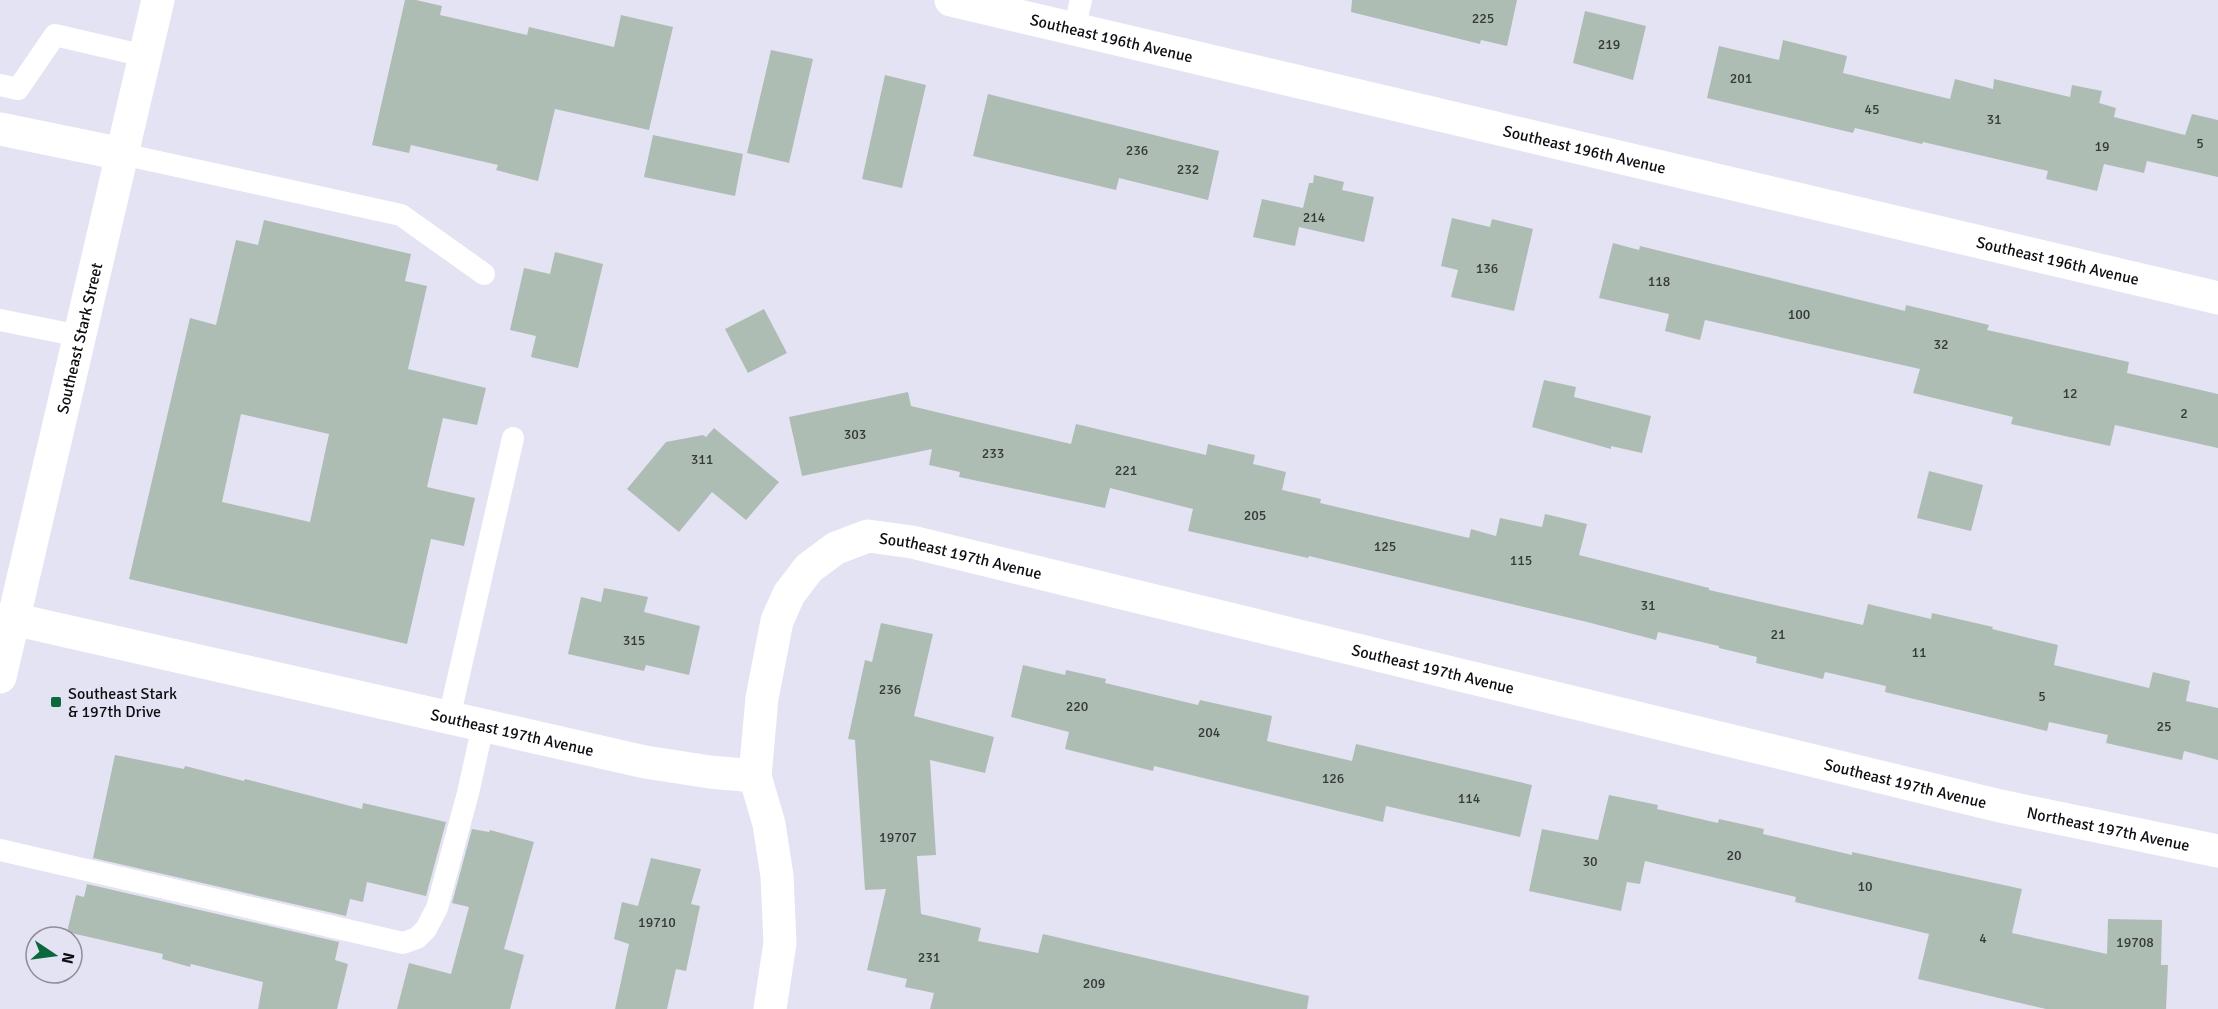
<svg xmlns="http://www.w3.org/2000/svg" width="2218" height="1009" font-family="Signika,sans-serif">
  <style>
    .building { fill: #aebdb3; fill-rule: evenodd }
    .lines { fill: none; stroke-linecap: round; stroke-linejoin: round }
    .lane { stroke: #fff; stroke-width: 22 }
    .street { stroke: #fff; stroke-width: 33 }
    .secondary { stroke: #fff; stroke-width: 33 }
    .poi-dot { fill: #09693d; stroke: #e4e3f3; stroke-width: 2 }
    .labels { text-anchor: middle; stroke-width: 5; stroke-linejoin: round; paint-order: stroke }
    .number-label { font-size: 14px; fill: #36393a }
    .street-label { font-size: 16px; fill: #0e0d12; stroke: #e4e3f3 }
    .poi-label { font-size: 16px; fill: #0e0d12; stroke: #e4e3f3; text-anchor: start }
  </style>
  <rect width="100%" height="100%" fill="#e4e3f3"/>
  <path class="building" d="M 405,0 L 416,0 L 442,6 L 440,15 L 527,35 L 529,27 L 614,47 L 621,15 L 673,27 L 649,130 L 555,109 L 538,181 L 496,170 L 498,165 L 411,145 L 409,153 L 372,145 Z
    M 1352,0 L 1517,0 L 1507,46 L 1481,40 L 1480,44 L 1351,12 Z
    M 1585,11 L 1646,26 L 1633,80 L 1573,63 Z
    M 1783,40 L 1847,56 L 1843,73 L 1950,99 L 1955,79 L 1993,89 L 1994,79 L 2070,97 L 2072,85 L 2102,91 L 2099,103 L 2116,108 L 2114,117 L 2185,135 L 2192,114 L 2218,120 L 2218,177 L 2147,161 L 2144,173 L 2104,164 L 2097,191 L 2046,179 L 2048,171 L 1923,142 L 1922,144 L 1855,128 L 1853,133 L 1707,98 L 1719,46 L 1779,60 Z
    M 771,50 L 813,59 L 789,163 L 747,153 Z
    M 885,75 L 926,85 L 902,188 L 862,179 Z
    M 988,94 L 1219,151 L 1208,200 L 1119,178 L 1116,190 L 973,156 Z
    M 653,135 L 743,154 L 735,196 L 644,177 Z
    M 1314,175 L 1344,182 L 1342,190 L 1374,197 L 1364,242 L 1299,227 L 1295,246 L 1253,237 L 1262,199 L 1303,208 L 1309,183 L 1313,183 Z
    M 1452,218 L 1490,227 L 1492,219 L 1533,229 L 1514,311 L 1451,297 L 1458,270 L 1441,266 Z
    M 264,220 L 411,254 L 405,281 L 427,286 L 408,369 L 486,388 L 477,425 L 443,418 L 427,487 L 475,498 L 464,546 L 431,539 L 407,644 L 129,579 L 190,318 L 216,325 L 236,240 L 258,245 ZM 241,414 L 329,434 L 310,522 L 222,502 Z
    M 1613,243 L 1639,250 L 1640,246 L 1905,311 L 1906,305 L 1989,325 L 1987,330 L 2129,362 L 2127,373 L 2218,394 L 2218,448 L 2115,425 L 2110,446 L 2011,424 L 2013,417 L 1913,393 L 1920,369 L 1705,320 L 1700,340 L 1665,331 L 1669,314 L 1599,298 Z
    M 555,252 L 603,264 L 578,368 L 531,357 L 536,336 L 510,330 L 524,268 L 550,274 Z
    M 764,309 L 787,353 L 748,373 L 725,329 Z
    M 1544,380 L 1576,387 L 1574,397 L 1651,416 L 1642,453 L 1611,446 L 1611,449 L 1532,427 Z
    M 908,392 L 911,406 L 1071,444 L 1076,424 L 1206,455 L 1208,444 L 1255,455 L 1253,464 L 1286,472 L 1282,490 L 1321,499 L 1320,503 L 1469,538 L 1471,529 L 1496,536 L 1500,518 L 1542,527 L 1545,514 L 1587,524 L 1579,555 L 1709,588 L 1709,590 L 1863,625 L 1868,604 L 1931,619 L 1932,613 L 1993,627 L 1992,629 L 2058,645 L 2054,665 L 2149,688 L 2153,672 L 2190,681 L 2186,701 L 2218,708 L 2218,760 L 2184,751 L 2182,760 L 2106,743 L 2108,735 L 2049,722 L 2047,731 L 1885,692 L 1886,686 L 1825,672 L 1823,679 L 1756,663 L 1757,657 L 1719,648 L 1719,646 L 1658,632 L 1656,640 L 1587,622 L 1309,556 L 1308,558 L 1188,531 L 1193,509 L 1110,488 L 1105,508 L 959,477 L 960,472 L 929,465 L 932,449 L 802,476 L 789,417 Z
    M 714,428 L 779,482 L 746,520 L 712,492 L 679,532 L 627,489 L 666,442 L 703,435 L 706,437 Z
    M 1929,471 L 1983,485 L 1971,531 L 1917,518 Z
    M 604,588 L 648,597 L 644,612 L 700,626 L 689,675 L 646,665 L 644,671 L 568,654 L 581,597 L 601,602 Z
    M 881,623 L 933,634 L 914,716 L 994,737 L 985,773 L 930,760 L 936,855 L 917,856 L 921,914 L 981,928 L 978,941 L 1038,953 L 1043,934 L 1309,996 L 1307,1009 L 930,1009 L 934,993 L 905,987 L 907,979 L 867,970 L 886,889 L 865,890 L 855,740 L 848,739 L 865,660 L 872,662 Z
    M 1023,665 L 1065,675 L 1066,670 L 1106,679 L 1105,683 L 1198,705 L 1200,700 L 1272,716 L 1267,741 L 1352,761 L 1356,744 L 1532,785 L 1520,837 L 1386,806 L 1383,822 L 1154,766 L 1153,771 L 1065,749 L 1069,732 L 1011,717 Z
    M 115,755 L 184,769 L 185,766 L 244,781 L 245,779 L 362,809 L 363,803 L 446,822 L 426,896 L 367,882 L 363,902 L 350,899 L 346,916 L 93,858 Z
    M 1609,795 L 1658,805 L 1657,809 L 1718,823 L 1719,819 L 1764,829 L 1763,834 L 1852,855 L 1852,852 L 2022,889 L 2012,933 L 2107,954 L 2108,919 L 2162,920 L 2161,965 L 2168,965 L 2166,1009 L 2046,1009 L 1918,979 L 1929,934 L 1795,902 L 1796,897 L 1645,861 L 1640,884 L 1627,882 L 1621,911 L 1529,891 L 1542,829 L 1598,840 Z
    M 472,829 L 489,832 L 490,830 L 534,842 L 504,949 L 524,955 L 510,1009 L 397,1009 L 409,963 L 451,974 L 469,907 L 452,903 Z
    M 651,858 L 701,869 L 691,904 L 700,906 L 686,971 L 676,969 L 667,1009 L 615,1009 L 629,944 L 614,939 L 622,902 L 638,906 Z
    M 87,884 L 339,942 L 335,960 L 348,964 L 337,1009 L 258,1009 L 263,982 L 191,964 L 190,967 L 162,959 L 163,954 L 67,932 L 76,895 L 84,897 Z"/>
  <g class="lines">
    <path class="lane" d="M 1074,29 L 1081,0
      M 0,85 L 18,89 L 55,35 L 145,56
      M 122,154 L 401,215 L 484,274
      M 0,320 L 80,336
      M 449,718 L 513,438
      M 0,850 L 403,943 L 417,938 L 426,929 L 437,908 L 468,793 L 483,726"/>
    <g class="street">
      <path id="s1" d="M 951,0 L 2218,298"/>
      <path d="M 0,129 L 122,154"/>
      <path id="s2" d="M 13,619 L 645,762 L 710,772 L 755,776"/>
      <path id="s3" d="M 770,1009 L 780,943 L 777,876 L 769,824 L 755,776 L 762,698 L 777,621 L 789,594 L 809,568 L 836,548 L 868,536 L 912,542 L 2000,806 L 2218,851"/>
    </g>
    <path class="secondary" id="s4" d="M 0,677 L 158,0"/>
  </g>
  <rect class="poi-dot" x="50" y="696" width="12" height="12" rx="3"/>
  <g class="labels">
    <g class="number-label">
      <text x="1483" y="23">225</text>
      <text x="1609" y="49">219</text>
      <text x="1741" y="83">201</text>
      <text x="1872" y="114">45</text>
      <text x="1994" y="124">31</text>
      <text x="2200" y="148">5</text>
      <text x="2102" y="151">19</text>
      <text x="1137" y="155">236</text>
      <text x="1188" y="174">232</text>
      <text x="1314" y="222">214</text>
      <text x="1487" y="273">136</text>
      <text x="1659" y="286">118</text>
      <text x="1799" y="319">100</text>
      <text x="1941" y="349">32</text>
      <text x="2070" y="398">12</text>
      <text x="2184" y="418">2</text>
      <text x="855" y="439">303</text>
      <text x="993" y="458">233</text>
      <text x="702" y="464">311</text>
      <text x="1126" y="475">221</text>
      <text x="1255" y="520">205</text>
      <text x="1385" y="551">125</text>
      <text x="1521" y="565">115</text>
      <text x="1648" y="610">31</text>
      <text x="1778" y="639">21</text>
      <text x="634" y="645">315</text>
      <text x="1919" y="657">11</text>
      <text x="890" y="694">236</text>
      <text x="2042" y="701">5</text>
      <text x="1077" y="711">220</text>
      <text x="2164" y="731">25</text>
      <text x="1209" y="737">204</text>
      <text x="1333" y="783">126</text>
      <text x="1469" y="803">114</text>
      <text x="898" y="842">19707</text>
      <text x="1734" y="860">20</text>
      <text x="1590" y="866">30</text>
      <text x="1865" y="891">10</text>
      <text x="657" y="927">19710</text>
      <text x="1983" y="943">4</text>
      <text x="2135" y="947">19708</text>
      <text x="929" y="962">231</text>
      <text x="1094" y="988">209</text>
    </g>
    <g class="street-label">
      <text dy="6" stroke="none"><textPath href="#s1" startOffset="165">Southeast 196th Avenue</textPath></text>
      <text dy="6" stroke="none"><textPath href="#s1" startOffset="651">Southeast 196th Avenue</textPath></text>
      <text dy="6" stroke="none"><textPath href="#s1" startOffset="1137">Southeast 196th Avenue</textPath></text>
      <text dy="6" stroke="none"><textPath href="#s4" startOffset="348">Southeast Stark Street</textPath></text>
      <text dy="6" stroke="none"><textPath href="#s3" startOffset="618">Southeast 197th Avenue</textPath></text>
      <text dy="6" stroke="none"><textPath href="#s3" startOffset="1104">Southeast 197th Avenue</textPath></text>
      <text dy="6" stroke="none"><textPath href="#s2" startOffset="512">Southeast 197th Avenue</textPath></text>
      <text dy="6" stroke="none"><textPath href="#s3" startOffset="1590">Southeast 197th Avenue</textPath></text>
      <text dy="6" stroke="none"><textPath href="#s3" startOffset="1798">Northeast 197th Avenue</textPath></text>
    </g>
    <g class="poi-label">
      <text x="68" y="699">Southeast Stark<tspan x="68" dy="18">&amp; 197th Drive</tspan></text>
    </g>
  </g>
  <g transform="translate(54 955) rotate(103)"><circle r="28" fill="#e4e3f3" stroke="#8e8d99" stroke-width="1.5"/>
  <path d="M0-4.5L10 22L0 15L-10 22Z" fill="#09693d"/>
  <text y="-9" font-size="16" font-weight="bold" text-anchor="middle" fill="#0e0d12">N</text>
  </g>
</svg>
